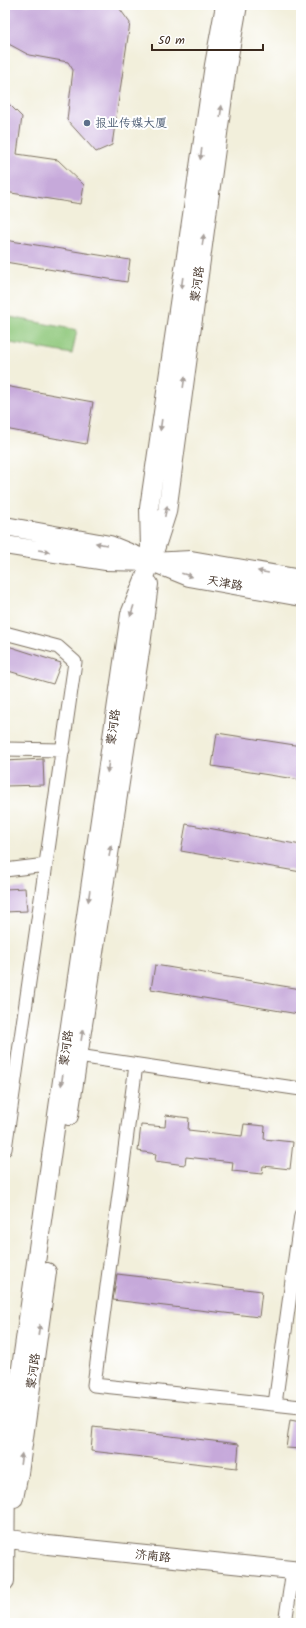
<svg xmlns="http://www.w3.org/2000/svg" width="306" height="1628" font-family="Kalam,'LXGW WenKai TC',sans-serif">
  <style>
    .green { fill: #8fc87b; stroke: #65794c }
    .building { fill: #c6a9da }
    .lines { fill: none; stroke-linecap: round; stroke-linejoin: round }
    .street-casing { stroke: #7b6f60; stroke-width: 15 }
    .secondary-casing { stroke: #7b6f60; stroke-width: 20 }
    .street { stroke: #fff; stroke-width: 13 }
    .secondary { stroke: #fff; stroke-width: 18 }
    .oneway { fill: #a79f9a }
    .service-dot { fill: #5c6f8a; stroke: #fff; stroke-width: 1.5 }
    .labels { text-anchor: middle; stroke-width: 4; stroke-linejoin: round; paint-order: stroke }
    .service-label { font-size: 12px; fill: #4e5e75; stroke: #fff; text-anchor: start }
    .street-label { font-size: 12px; fill: #3b2a1e; stroke: #fff }
  </style>
  <rect width="100%" height="100%" fill="#fff"/>
  <filter id="ink" filterUnits="userSpaceOnUse"><feTurbulence type="fractalNoise" baseFrequency=".025" numOctaves="2"/><feDisplacementMap in="SourceGraphic" scale="8" xChannelSelector="R" yChannelSelector="G"/><feConvolveMatrix kernelMatrix="1 2 1 2 8 2 1 2 1" color-interpolation-filters="sRGB"/></filter>
  <filter id="wash" filterUnits="userSpaceOnUse"><feTurbulence type="fractalNoise" baseFrequency=".012" numOctaves="4" result="noise"/><feDisplacementMap in="SourceGraphic" scale="16" xChannelSelector="R" yChannelSelector="G"/><feGaussianBlur stdDeviation="0.9" result="paint"/><feColorMatrix in="noise" values="0 0 0 0 0 0 0 0 0 0 0 0 0 0 0 0 0 1.4 0 .05"/><feComposite in="paint" operator="in"/></filter>
  <g filter="url(#wash)">
    <rect width="100%" height="100%" fill="#f2efdb"/>
    <path class="green" d="M 5,316 L 77,330 L 72,354 L 5,342 Z"/>
    <g id="blocks">
      <path class="building" d="M 5,5 L 117,5 L 130,23 L 112,145 L 96,152 L 67,120 L 73,70 L 68,62 L 29,55 L 5,42 Z
        M 5,100 L 22,117 L 17,154 L 58,160 L 84,185 L 81,204 L 5,192 Z
        M 5,240 L 130,260 L 127,282 L 5,262 Z
        M 5,386 L 93,402 L 86,444 L 5,429 Z
        M 5,645 L 61,663 L 53,684 L 5,670 Z
        M 217,733 L 301,746 L 301,780 L 212,766 Z
        M 43,759 L 44,785 L 5,786 L 5,761 Z
        M 186,824 L 301,845 L 301,872 L 181,851 Z
        M 25,888 L 27,911 L 5,912 L 5,889 Z
        M 155,965 L 301,989 L 298,1014 L 151,989 Z
        M 166,1115 L 189,1118 L 188,1130 L 242,1136 L 244,1124 L 265,1126 L 264,1139 L 293,1142 L 290,1169 L 263,1166 L 262,1174 L 232,1171 L 233,1162 L 186,1157 L 185,1165 L 155,1161 L 156,1154 L 138,1151 L 141,1125 L 165,1127 Z
        M 117,1274 L 262,1291 L 259,1317 L 113,1300 Z
        M 290,1420 L 301,1422 L 301,1449 L 286,1448 Z
        M 93,1427 L 239,1444 L 237,1468 L 91,1451 Z"/>
    </g>
  </g>
  <g filter="url(#ink)">
    <use href="#blocks" fill-opacity="0" stroke="#7b6f60" stroke-width="1"/>
    <g class="lines">
      <g class="street-casing">
        <path id="street" d="M 5,633 L 58,647 L 75,662 L 5,1149
          M 5,749 L 63,750
          M 5,870 L 46,865
          M 78,1056 L 301,1089
          M 136,1065 L 94,1385 L 301,1407
          M 275,1404 L 301,1215
          M 285,1623 L 293,1570"/>
      </g>
      <g class="secondary-casing">
        <path id="secondary" d="M 5,526 L 110,545 L 189,577 L 301,597
          M 5,545 L 106,561 L 151,562 L 191,560 L 301,579
          M 150,548 L 149,508 L 214,65 L 225,5
          M 69,1116 L 141,645 L 149,584
          M 14,1498 L 19,1473 L 47,1272
          M 5,1538 L 48,1545 L 301,1571
          M 5,1581 L 6,1473 L 58,1108 L 130,614 L 151,562 L 167,512 L 227,67 L 238,5"/>
      </g>
      <use href="#street" class="street"/>
      <use href="#secondary" class="secondary"/>
    </g>
    <defs><path id="oneway-solid" d="M-6-.8H1V-3.2L6.5 0L1 3.2V.8H-6Z"/></defs>
    <g class="oneway">
      <use href="#oneway-solid" transform="translate(221 111) rotate(-82)"/>
      <use href="#oneway-solid" transform="translate(201 154) rotate(98)"/>
      <use href="#oneway-solid" transform="translate(203 240) rotate(-82)"/>
      <use href="#oneway-solid" transform="translate(182 283) rotate(98)"/>
      <use href="#oneway-solid" transform="translate(184 382) rotate(-82)"/>
      <use href="#oneway-solid" transform="translate(161 425) rotate(98)"/>
      <use href="#oneway-solid" transform="translate(166 511) rotate(-78)"/>
      <use href="#oneway-solid" transform="translate(101 544) rotate(-170)"/>
      <use href="#oneway-solid" transform="translate(44 551) rotate(9)"/>
      <use href="#oneway-solid" transform="translate(263 572) rotate(-170)"/>
      <use href="#oneway-solid" transform="translate(187 575) rotate(17)"/>
      <use href="#oneway-solid" transform="translate(132 611) rotate(108)"/>
      <use href="#oneway-solid" transform="translate(108 767) rotate(98)"/>
      <use href="#oneway-solid" transform="translate(110 851) rotate(-81)"/>
      <use href="#oneway-solid" transform="translate(89 896) rotate(98)"/>
      <use href="#oneway-solid" transform="translate(82 1035) rotate(-81)"/>
      <use href="#oneway-solid" transform="translate(62 1080) rotate(98)"/>
      <use href="#oneway-solid" transform="translate(39 1330) rotate(-82)"/>
      <use href="#oneway-solid" transform="translate(21 1459) rotate(-82)"/>
    </g>
  </g>
  <circle class="service-dot" cx="87" cy="123" r="4"/>
  <g class="labels">
    <g class="service-label">
      <text x="95" y="127">报业传媒大厦</text>
    </g>
    <g class="street-label">
      <text transform="translate(197 284) rotate(-82)" y="4">蒙河路</text>
      <text transform="translate(225 583) rotate(10)" y="4">天津路</text>
      <text transform="translate(113 727) rotate(-82)" y="4">蒙河路</text>
      <text transform="translate(66 1048) rotate(-82)" y="4">蒙河路</text>
      <text transform="translate(33 1371) rotate(-82)" y="4">蒙河路</text>
      <text transform="translate(153 1556) rotate(6)" y="4">济南路</text>
    </g>
  </g>
  <rect width="306" height="1628" fill="none" stroke="#fff" stroke-width="20"/>
  <path d="M152 44v6h111v-6" fill="none" stroke="#3b2a1e" stroke-width="2"/>
  <text x="158" y="44" font-size="12" fill="#3b2a1e" stroke="#ffffff" stroke-width="3" paint-order="stroke">50 m</text>
</svg>
